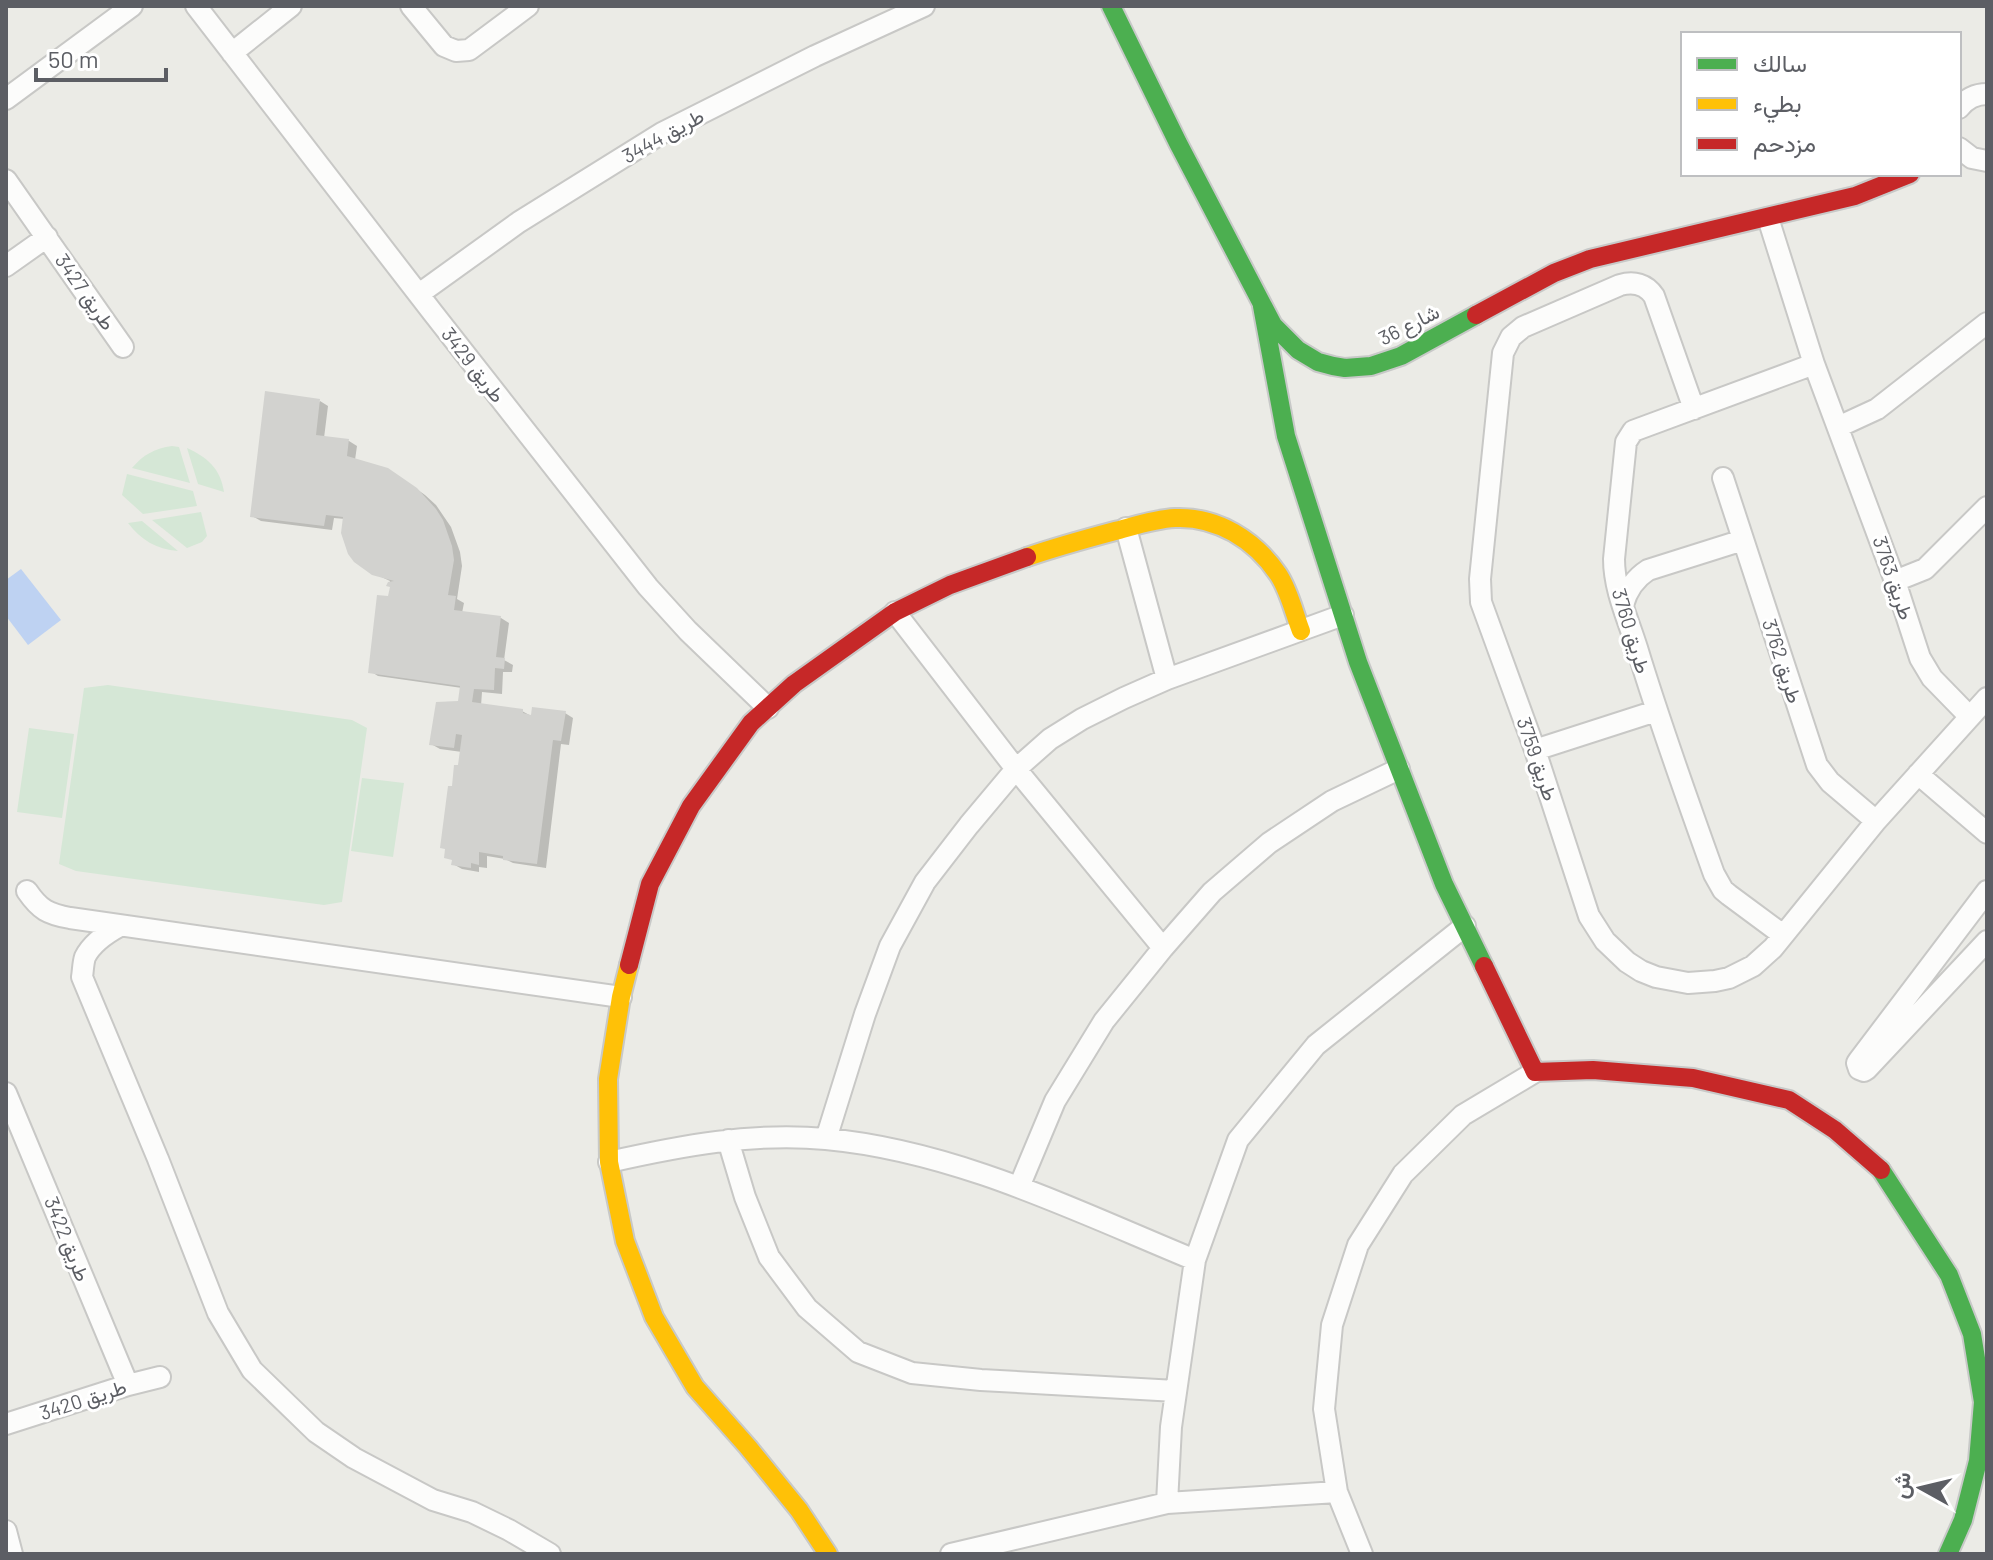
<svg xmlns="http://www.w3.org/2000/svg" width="1993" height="1560" font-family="Barlow,Vazirmatn,sans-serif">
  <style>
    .green { fill: #d5e7d6 }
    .water { fill: #bed2f2 }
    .shadow { fill: #0003 }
    .building { fill: #d2d2cf }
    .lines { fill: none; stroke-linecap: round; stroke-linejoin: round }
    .street-casing { stroke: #c8c8c6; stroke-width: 24 }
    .fast-casing { stroke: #c8c9c8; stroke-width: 22 }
    .slow-casing { stroke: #c8c9c8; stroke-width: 22 }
    .jam-casing { stroke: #c8c9c8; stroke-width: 22 }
    .street { stroke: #fcfcfb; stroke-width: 20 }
    .fast { stroke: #4caf50; stroke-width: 18 }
    .slow { stroke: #ffc107; stroke-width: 18 }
    .jam { stroke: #c62828; stroke-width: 18 }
    .labels { text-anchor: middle; stroke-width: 6; stroke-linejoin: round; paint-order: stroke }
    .street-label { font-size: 20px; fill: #5c5e64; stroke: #fff }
  </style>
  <rect width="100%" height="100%" fill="#ebebe6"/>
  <path class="green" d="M 172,446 L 179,447 L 190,483 L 132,468 C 143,455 155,448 172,446 Z
    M 187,448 C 207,457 221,469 224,492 L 198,484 Z
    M 127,474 L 193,491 L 197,506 L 143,514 L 122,495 Z
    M 201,512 L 207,536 L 202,542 L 187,548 L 152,520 Z
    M 142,521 L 178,551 C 156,549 141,540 128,523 Z
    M 108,685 L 352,720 L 367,728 L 342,902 L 324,905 L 76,871 L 59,864 L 84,688 Z
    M 29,728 L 74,734 L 62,818 L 17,812 Z
    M 362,778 L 404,783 L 393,857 L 351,851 Z"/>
  <path class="water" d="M 21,569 L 61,620 L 28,645 L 6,616 L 6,580 Z"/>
  <path class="shadow" d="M 320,401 L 328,406 L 324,438 L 349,441 L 357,446 L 355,460 L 397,475 L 425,495 L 436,505 L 451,527 L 460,552 L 462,566 L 457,599 L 464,603 L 462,613 L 501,618 L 509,623 L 504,660 L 513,665 L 512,672 L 503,672 L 502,694 L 482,692 L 481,706 L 522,711 L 533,717 L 565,713 L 573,718 L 569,745 L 561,744 L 546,868 L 513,863 L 505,859 L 487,856 L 487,868 L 479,867 L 479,872 L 462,869 L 453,864 L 454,788 L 462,752 L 440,749 L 431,744 L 460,703 L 462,688 L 378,676 L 370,671 L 392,587 L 389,585 L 390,581 L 373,573 L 345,519 L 334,518 L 332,530 L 261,521 L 252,516 Z"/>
  <path class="building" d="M 265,391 L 320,399 L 316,435 L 349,439 L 347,456 L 388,468 L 417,488 L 436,509 L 443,520 L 452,546 L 454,560 L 448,595 L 456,596 L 454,610 L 501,616 L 496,657 L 505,658 L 504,669 L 495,668 L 494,690 L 474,689 L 472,702 L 523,709 L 523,713 L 531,715 L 532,707 L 566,711 L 561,741 L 553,740 L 537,864 L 503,860 L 503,856 L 479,852 L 479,865 L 471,863 L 471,868 L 451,865 L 452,860 L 444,858 L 445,849 L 440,848 L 448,786 L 452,786 L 454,765 L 458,765 L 462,735 L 456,734 L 454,748 L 429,745 L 436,702 L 458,701 L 460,686 L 368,673 L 377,595 L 388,596 L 390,587 L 386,586 L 388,582 L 394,581 L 372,575 L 354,562 L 348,554 L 341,533 L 343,517 L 326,515 L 324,526 L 250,517 Z"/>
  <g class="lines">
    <g class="street-casing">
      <path id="street" d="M 196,6 L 433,313 L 648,587 L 688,631 L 768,708
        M 411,6 L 444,46 L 456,51 L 469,50 L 528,6
        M 232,53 L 291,6
        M 6,99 L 132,6
        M 1959,108 C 1966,99 1975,94 1987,94
        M 1959,148 L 1972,158 L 1987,161
        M 6,180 L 123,347
        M 1768,218 L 1814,364 L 1895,581 L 1920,658 L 1932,678 L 1970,717
        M 6,266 L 47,237
        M 419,294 L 519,222 L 662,133 L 815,56 L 924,6
        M 1694,409 L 1654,296 C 1646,284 1634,281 1620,285 L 1523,327 L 1511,337 L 1503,353 L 1480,579 L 1481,602 L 1535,750 L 1589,916 L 1605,941 L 1627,962 L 1641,971 L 1656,977 L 1688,983 L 1715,981 L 1729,978 L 1753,966 L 1773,948 L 1876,821 L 1987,698
        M 1838,427 L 1877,409 L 1987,323
        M 1723,478 L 1817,765 L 1830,782 L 1876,821
        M 1126,528 L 1167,679
        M 1895,581 L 1925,569 L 1987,507
        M 1623,605 C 1627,590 1634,579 1648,570 L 1743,540
        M 895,612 L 1016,769 L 1163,948
        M 1535,750 L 1656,711
        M 1918,774 L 1987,833
        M 27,891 C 40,910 48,914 70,918 L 621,997
        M 1987,891 L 1859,1060 L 1857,1063 L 1859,1069 L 1864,1071 L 1867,1069 L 1987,941
        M 120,926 C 107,933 92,943 85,957 C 83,963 83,971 82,977 L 158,1159 L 218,1313 L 252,1370 L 316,1432 L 354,1458 L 433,1500 L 472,1512 L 509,1530 L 550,1554
        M 1783,935 L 1729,895 L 1723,890 L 1714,874 C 1687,799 1660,724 1637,648 C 1628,619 1614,590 1614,559 L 1626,442 L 1633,431 L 1814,364
        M 6,1093 L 128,1385
        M 826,1139 L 865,1014 L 890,946 L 925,882 L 969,825 L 1016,769 L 1050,739 L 1082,719 L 1124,698 L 1167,679 L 1343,615
        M 728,1140 L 745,1197 L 769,1257 L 807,1308 L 858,1352 L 912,1373 L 981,1380 L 1176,1391
        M 609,1162 C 680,1146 753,1132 826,1139 C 956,1151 1076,1211 1195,1260
        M 1019,1187 L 1055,1101 L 1104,1021 L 1163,948 L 1212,892 L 1269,843 L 1332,801 L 1399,769
        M 6,1424 L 128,1385 L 160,1377
        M 1167,1503 L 1171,1427 L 1195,1260 L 1238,1140 L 1316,1045 L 1465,926
        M 6,1531 L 12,1554
        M 951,1554 L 1167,1503 L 1337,1492
        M 1362,1554 L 1337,1492 L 1324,1409 L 1332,1325 L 1358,1245 L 1403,1174 L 1463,1115 L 1535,1072"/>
    </g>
    <g class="fast-casing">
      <path id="fast" d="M 1111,6 L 1178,143 L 1273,325 L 1298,350 L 1318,362 L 1333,366 L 1345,368 L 1371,366 L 1401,356 L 1476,315
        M 1262,306 L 1286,436 L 1358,662 L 1444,884 L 1484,966
        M 1881,1170 L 1949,1275 L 1972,1334 L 1983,1402 L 1978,1461 L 1963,1520 L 1948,1554"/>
    </g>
    <g class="slow-casing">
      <path id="slow" d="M 1027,557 C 1056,547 1085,539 1115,531 C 1134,526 1155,519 1175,518 C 1217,516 1255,540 1278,574 C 1289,590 1294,613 1301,631
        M 629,965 L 621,997 L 608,1079 L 609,1162 L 625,1241 L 654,1317 L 695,1387 L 748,1447 L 799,1510 L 828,1554"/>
    </g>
    <g class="jam-casing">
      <path id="jam" d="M 1476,315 L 1554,273 L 1590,259 L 1855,196 L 1910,174
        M 629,965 L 650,884 L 691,806 L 751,723 L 794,684 L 895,612 L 950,585 L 1027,557
        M 1484,966 L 1535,1072 L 1593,1070 L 1693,1078 L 1789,1100 L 1835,1130 L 1881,1170"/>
    </g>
    <use href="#street" class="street"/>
    <use href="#fast" class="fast"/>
    <use href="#slow" class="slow"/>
    <use href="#jam" class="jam"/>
  </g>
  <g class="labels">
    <g class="street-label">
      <text transform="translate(663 136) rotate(-29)" y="7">طريق 3444</text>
      <text transform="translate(85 292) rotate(55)" y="7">طريق 3427</text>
      <text transform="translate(1409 325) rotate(-27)" y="7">شارع 36</text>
      <text transform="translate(473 365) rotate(52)" y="7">طريق 3429</text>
      <text transform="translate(1893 578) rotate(71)" y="7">طريق 3763</text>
      <text transform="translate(1631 631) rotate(73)" y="7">طريق 3760</text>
      <text transform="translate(1782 661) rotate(72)" y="7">طريق 3762</text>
      <text transform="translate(1537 759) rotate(71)" y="7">طريق 3759</text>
      <text transform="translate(67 1239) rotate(68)" y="7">طريق 3422</text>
      <text transform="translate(83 1400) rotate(-18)" y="7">طريق 3420</text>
    </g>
  </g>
  <rect width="1993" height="1560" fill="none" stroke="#5c5e64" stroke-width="16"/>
  <rect x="1681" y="32" width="280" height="144" fill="#ffffff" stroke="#bebfc1" stroke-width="2"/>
  <rect x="1697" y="58" width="40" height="12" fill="#4caf50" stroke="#bebfc1" stroke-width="2"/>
  <text x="1753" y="72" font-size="24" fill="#5c5e64">سالك</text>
  <rect x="1697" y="98" width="40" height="12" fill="#ffc107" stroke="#bebfc1" stroke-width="2"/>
  <text x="1753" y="112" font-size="24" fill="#5c5e64">بطيء</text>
  <rect x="1697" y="138" width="40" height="12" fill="#c62828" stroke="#bebfc1" stroke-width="2"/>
  <text x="1753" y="152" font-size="24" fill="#5c5e64">مزدحم</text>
  <g transform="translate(1921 1488) rotate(278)" stroke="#ffffff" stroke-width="6" paint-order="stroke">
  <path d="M0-6L14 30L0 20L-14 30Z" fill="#5c5e64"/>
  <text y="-12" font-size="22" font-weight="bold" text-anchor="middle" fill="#5c5e64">ش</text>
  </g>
  <path d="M36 68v12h130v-12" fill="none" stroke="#5c5e64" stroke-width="4"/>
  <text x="48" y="68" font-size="24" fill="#5c5e64" stroke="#ffffff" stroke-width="6" paint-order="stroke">50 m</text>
</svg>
